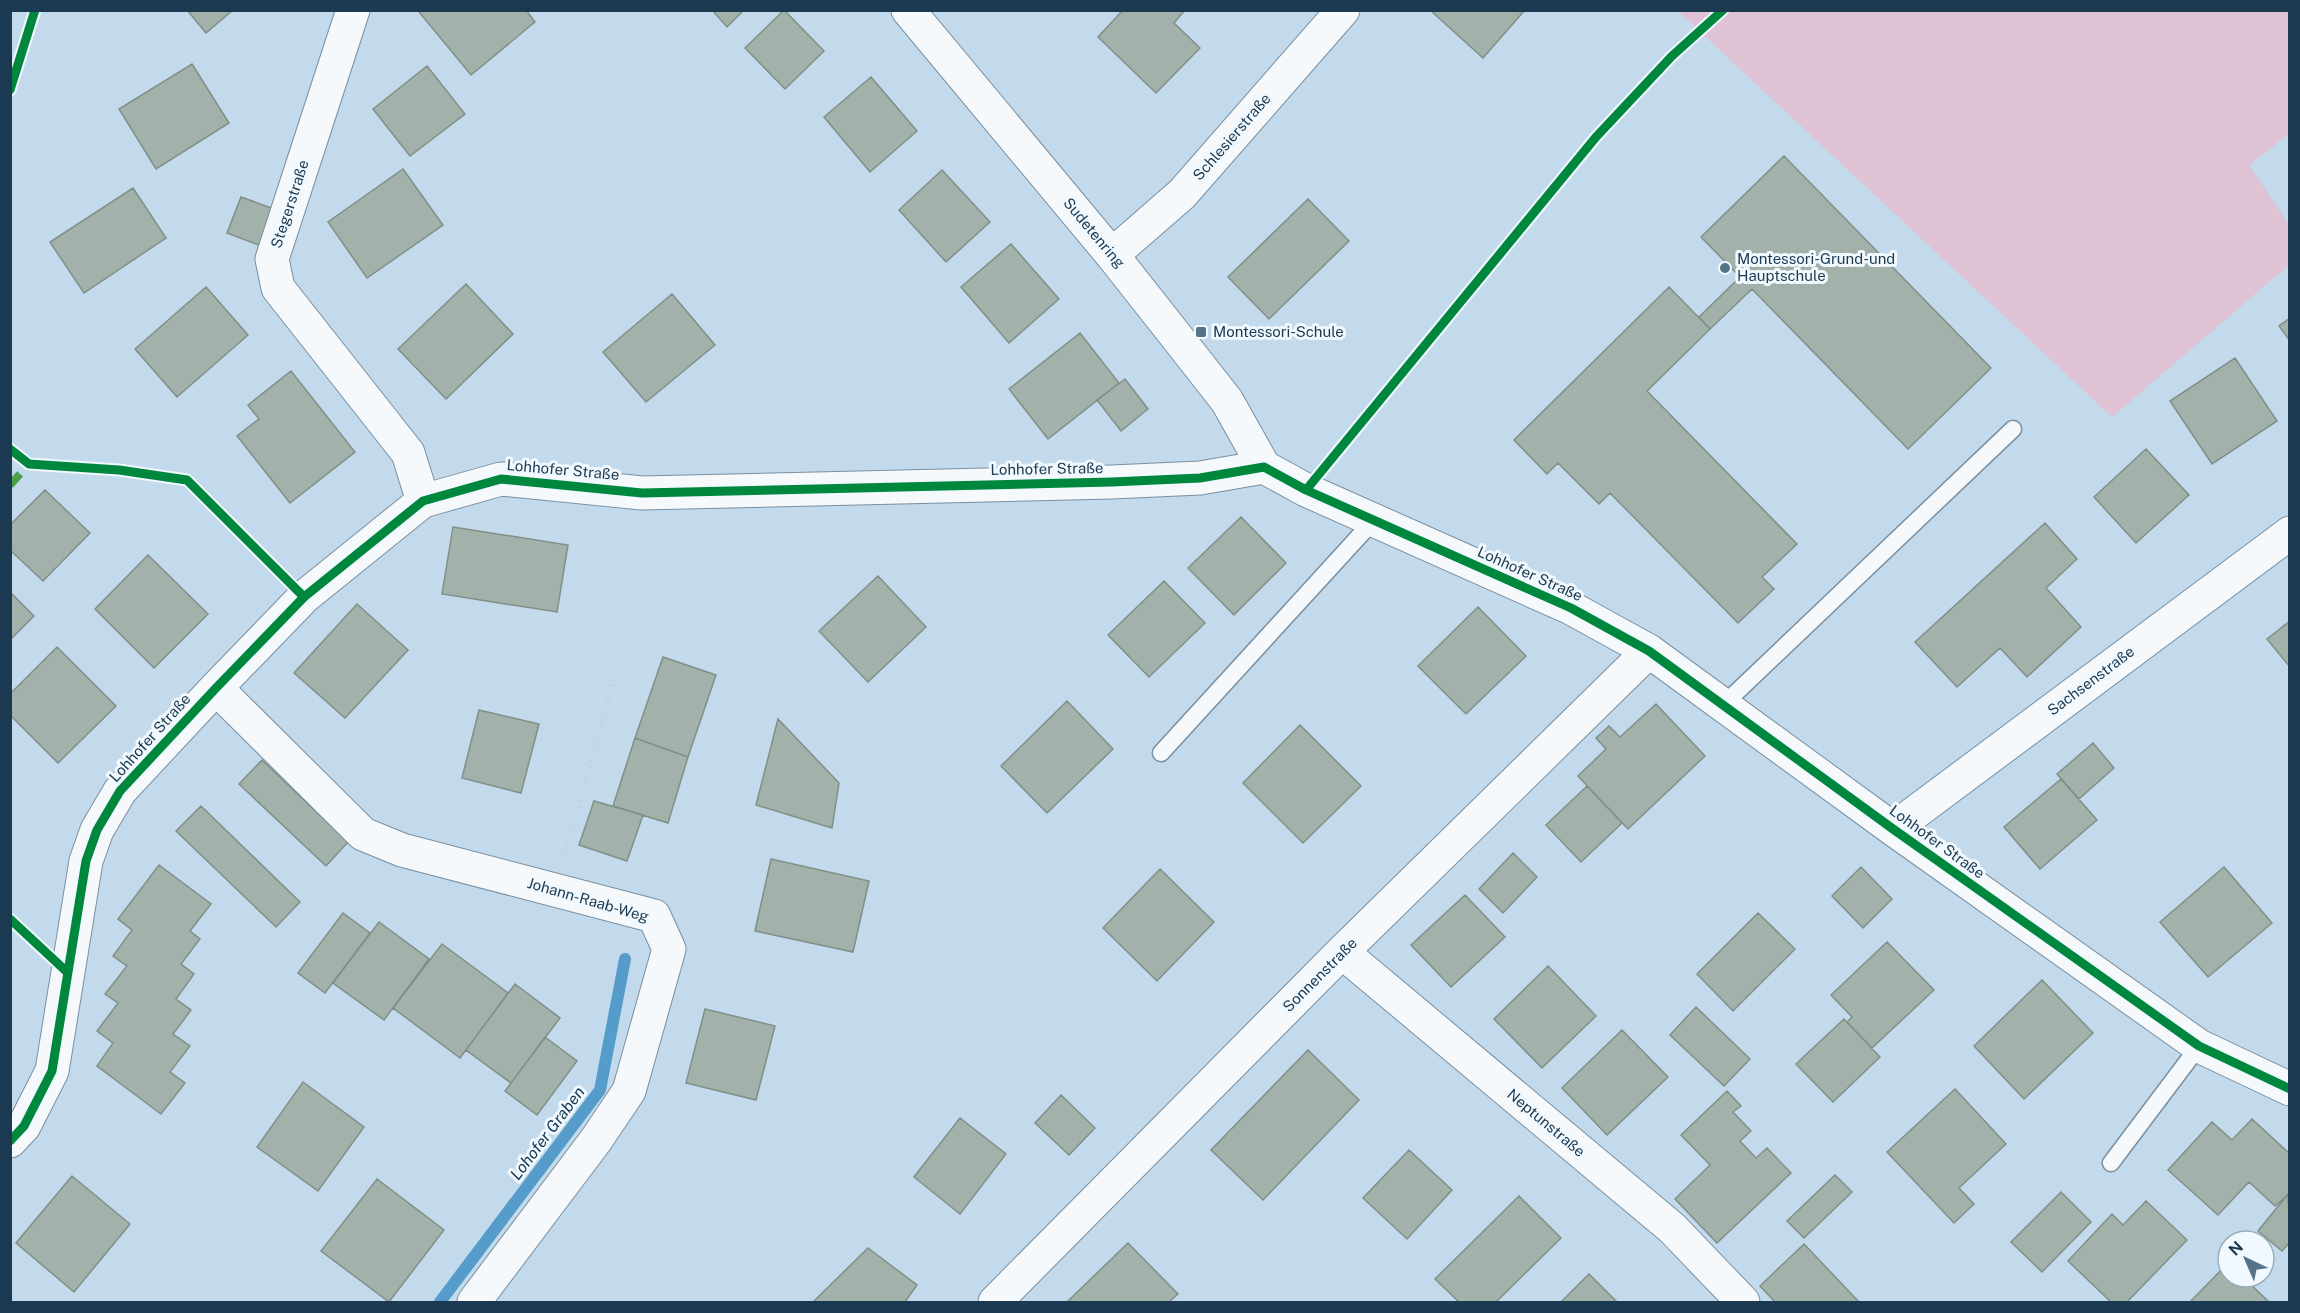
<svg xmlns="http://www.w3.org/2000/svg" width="2300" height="1313" font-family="'Public Sans',sans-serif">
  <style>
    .green { fill: #dfc2d4 }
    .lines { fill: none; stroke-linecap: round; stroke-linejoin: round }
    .stream { stroke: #569cca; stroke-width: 12 }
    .building { fill: #a2b1a9; stroke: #808f87; stroke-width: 1.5 }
    .service-casing { stroke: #7a8f9f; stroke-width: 19 }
    .minor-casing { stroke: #7a8f9f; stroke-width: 35 }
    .path { stroke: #c7d0d6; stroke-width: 4; stroke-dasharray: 1.5 4.5; stroke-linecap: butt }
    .service { stroke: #f6f9fc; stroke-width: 16 }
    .minor { stroke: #f6f9fc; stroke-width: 33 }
    .quiet { stroke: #4ca049; stroke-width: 8; stroke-dasharray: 15 8; stroke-linecap: butt }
    .cycleway-casing { stroke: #f1f8fe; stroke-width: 13 }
    .cycleway { stroke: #00873e; stroke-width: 9 }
    .poi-dot { fill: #557287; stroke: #f1f8fe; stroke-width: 2 }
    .labels { text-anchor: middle; stroke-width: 6; stroke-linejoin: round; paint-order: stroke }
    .street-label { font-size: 15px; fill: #1b3a51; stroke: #f1f8fe }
    .poi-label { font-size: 15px; fill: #1b3a51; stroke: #f1f8fe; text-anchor: start }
    .water-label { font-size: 16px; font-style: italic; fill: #133750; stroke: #f1f8fe }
  </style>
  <rect width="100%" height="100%" fill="#c2daec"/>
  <path class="green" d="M 1678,11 L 2289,11 L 2289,134 L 2249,165 L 2289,225 L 2289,265 L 2112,417 Z"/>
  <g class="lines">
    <path class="stream" d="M 440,1302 L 600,1090 L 625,959"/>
  </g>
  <path class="building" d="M 187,10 L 233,10 L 206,33 Z
    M 422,10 L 526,10 L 535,22 L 471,75 L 419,12 Z
    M 712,10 L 744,10 L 727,27 Z
    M 784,10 L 824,51 L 785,89 L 745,48 Z
    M 1123,10 L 1185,10 L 1174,23 L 1200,48 L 1156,93 L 1098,37 Z
    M 1430,10 L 1525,10 L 1483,58 Z
    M 192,64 L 229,123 L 156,169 L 119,109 Z
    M 427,66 L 465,114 L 410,156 L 373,109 Z
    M 871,77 L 917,131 L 870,172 L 824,117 Z
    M 1784,156 L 1991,368 L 1908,449 L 1752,289 L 1710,329 L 1699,317 L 1740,277 L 1701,237 Z
    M 403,169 L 443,225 L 367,278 L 328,222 Z
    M 942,170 L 990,222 L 946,262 L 899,210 Z
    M 133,188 L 166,238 L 84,293 L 50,242 Z
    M 241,197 L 277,210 L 264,247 L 227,233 Z
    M 1308,199 L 1349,241 L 1269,319 L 1228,277 Z
    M 1011,244 L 1059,299 L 1009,343 L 961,287 Z
    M 466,284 L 513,334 L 446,399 L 398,349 Z
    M 206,287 L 248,335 L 177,397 L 135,349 Z
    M 1669,287 L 1710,329 L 1647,391 L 1797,544 L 1762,577 L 1774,589 L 1738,623 L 1610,493 L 1599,504 L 1558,463 L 1547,474 L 1514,440 Z
    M 672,294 L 715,345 L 646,402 L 603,352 Z
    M 2290,318 L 2290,341 L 2279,326 Z
    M 1080,333 L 1119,383 L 1048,439 L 1009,389 Z
    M 2235,358 L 2277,421 L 2212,464 L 2170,401 Z
    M 291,371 L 355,452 L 290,503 L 237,436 L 259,419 L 248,405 Z
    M 1125,379 L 1148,409 L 1121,431 L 1097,400 Z
    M 2146,449 L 2189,495 L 2136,543 L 2094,497 Z
    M 45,490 L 90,533 L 43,581 L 10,550 L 10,525 Z
    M 1241,517 L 1286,563 L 1234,615 L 1188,568 Z
    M 2045,523 L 2077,559 L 2046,588 L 2081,627 L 2027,677 L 2000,648 L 1957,687 L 1915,642 Z
    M 453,527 L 568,545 L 557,612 L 442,594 Z
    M 148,555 L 208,614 L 154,668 L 95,609 Z
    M 878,576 L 926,627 L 868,682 L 819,631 Z
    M 1164,581 L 1205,623 L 1149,677 L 1108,635 Z
    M 10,592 L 34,616 L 10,640 Z
    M 357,604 L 408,650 L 345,718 L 294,673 Z
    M 1478,607 L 1526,656 L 1466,714 L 1418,666 Z
    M 2290,621 L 2290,667 L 2267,639 Z
    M 57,647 L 116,706 L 58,763 L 10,715 L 10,694 Z
    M 663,657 L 716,675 L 688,757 L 635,738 Z
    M 1067,701 L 1113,749 L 1047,813 L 1001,766 Z
    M 1656,704 L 1705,756 L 1628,829 L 1578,776 L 1606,749 L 1596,738 L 1609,726 L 1620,737 Z
    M 479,710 L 539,724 L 521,793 L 462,778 Z
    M 778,719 L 839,783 L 832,828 L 756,805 Z
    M 1300,725 L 1361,786 L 1303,843 L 1243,783 Z
    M 635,738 L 688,757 L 668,823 L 613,806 Z
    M 2093,743 L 2114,768 L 2079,799 L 2057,774 Z
    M 262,760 L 348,842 L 326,866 L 239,784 Z
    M 2061,779 L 2097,820 L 2040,869 L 2004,827 Z
    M 1587,786 L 1622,823 L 1581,862 L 1546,825 Z
    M 594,801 L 643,815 L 627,861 L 579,845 Z
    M 201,806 L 300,902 L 276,927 L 176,831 Z
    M 1513,853 L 1537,877 L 1503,913 L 1479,889 Z
    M 771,859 L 869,881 L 853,952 L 755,931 Z
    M 159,865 L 211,904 L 190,931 L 200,939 L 181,964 L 194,974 L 176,999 L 191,1010 L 173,1034 L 190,1046 L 170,1072 L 185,1083 L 161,1114 L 97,1066 L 113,1043 L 97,1031 L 118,1003 L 105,994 L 127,966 L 113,956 L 132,930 L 118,919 Z
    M 1861,867 L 1892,899 L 1863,928 L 1832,896 Z
    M 2224,867 L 2272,923 L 2208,977 L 2160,922 Z
    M 1160,869 L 1214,922 L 1157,981 L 1103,928 Z
    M 1465,895 L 1505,937 L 1451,987 L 1411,945 Z
    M 343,913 L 370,933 L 325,993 L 298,973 Z
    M 1758,913 L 1795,949 L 1733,1011 L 1697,974 Z
    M 379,922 L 429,959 L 384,1020 L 333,983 Z
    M 1887,942 L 1934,990 L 1872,1048 L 1847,1022 L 1852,1017 L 1831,995 Z
    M 442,944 L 508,993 L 460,1058 L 393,1008 Z
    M 1548,966 L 1596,1016 L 1542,1068 L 1494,1019 Z
    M 2042,980 L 2093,1033 L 2024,1099 L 1974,1046 Z
    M 515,984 L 560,1018 L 511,1083 L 466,1050 Z
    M 1696,1007 L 1750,1059 L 1724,1086 L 1670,1035 Z
    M 705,1009 L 775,1026 L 756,1100 L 686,1083 Z
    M 1844,1019 L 1880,1057 L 1833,1102 L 1796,1064 Z
    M 1622,1030 L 1668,1077 L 1607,1135 L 1562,1088 Z
    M 545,1037 L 577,1061 L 537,1115 L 505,1091 Z
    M 1308,1050 L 1359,1100 L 1263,1200 L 1211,1150 Z
    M 303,1082 L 364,1127 L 318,1191 L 257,1147 Z
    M 1955,1089 L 2006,1144 L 1959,1188 L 1974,1204 L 1954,1223 L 1887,1152 Z
    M 1727,1091 L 1741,1106 L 1733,1112 L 1751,1131 L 1740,1141 L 1756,1158 L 1767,1148 L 1791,1173 L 1717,1243 L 1675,1199 L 1710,1165 L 1681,1135 Z
    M 1061,1095 L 1095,1128 L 1069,1155 L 1035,1123 Z
    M 960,1118 L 1006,1154 L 960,1214 L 914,1177 Z
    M 2252,1119 L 2290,1154 L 2290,1193 L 2275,1206 L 2249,1182 L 2218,1215 L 2168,1170 L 2212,1122 L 2232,1140 Z
    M 1409,1150 L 1452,1190 L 1407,1239 L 1363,1198 Z
    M 1835,1175 L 1852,1192 L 1804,1238 L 1787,1221 Z
    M 72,1176 L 130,1224 L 74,1292 L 16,1243 Z
    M 377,1179 L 444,1230 L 389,1302 L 321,1251 Z
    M 2061,1192 L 2091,1222 L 2042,1272 L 2011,1242 Z
    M 2288,1194 L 2290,1242 L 2282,1251 L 2258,1231 Z
    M 1519,1196 L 1561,1238 L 1496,1302 L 1459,1302 L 1435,1279 Z
    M 2146,1201 L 2187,1240 L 2127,1302 L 2111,1302 L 2068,1261 L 2112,1214 L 2123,1225 Z
    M 1128,1243 L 1178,1294 L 1169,1302 L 1067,1302 Z
    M 1804,1244 L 1822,1263 L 1859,1302 L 1775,1302 L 1760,1286 Z
    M 868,1248 L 917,1285 L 905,1302 L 813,1302 Z
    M 2228,1263 L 2228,1277 L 2243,1277 L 2269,1302 L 2190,1302 Z
    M 1589,1274 L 1617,1302 L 1561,1302 Z"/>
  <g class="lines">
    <g class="service-casing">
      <path id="service" d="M 1723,705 L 2013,429
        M 1161,753 L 1374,520
        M 2111,1163 L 2199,1046"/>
    </g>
    <g class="minor-casing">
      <path id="minor" d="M 353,10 L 272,259 L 278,288 L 408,453 L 423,501
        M 908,10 L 1112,255 L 1176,336 L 1227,401 L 1264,467
        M 1112,255 L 1182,194 L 1343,10
        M 216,688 L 363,834 L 402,850 L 654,916 L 669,949 L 629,1091 L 596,1140 L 474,1302
        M 1893,829 L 2290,533
        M 1342,952 L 1672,1228 L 1743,1302
        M 10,1141 L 24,1126 L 52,1071 L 86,861 L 97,830 L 120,791 L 216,688 L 304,597 L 423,501 L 501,479 L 642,493 L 1112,482 L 1200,478 L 1264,467 L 1306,490 L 1571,608 L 1649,651 L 1893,829 L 2199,1046 L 2290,1089
        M 995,1302 L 1342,952 L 1649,651"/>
    </g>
    <path class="path" d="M 565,854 L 614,680"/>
    <use href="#service" class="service"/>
    <use href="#minor" class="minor"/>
    <path class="quiet" d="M 10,485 L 29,464"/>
    <g class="cycleway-casing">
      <path id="cycleway" d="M 10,90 L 35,10
        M 10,449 L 29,464 L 119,470 L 187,480 L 304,597
        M 1306,490 L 1596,137 L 1672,56 L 1723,10
        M 10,919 L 67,972
        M 10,1141 L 24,1126 L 52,1071 L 86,861 L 97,830 L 120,791 L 216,688 L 304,597 L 423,501 L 501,479 L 642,493 L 1112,482 L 1200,478 L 1264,467 L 1306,490 L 1571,608 L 1649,651 L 1893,829 L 2199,1046 L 2290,1089"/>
    </g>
    <use href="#cycleway" class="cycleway"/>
  </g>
  <g class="poi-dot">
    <circle cx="1725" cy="268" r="6"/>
    <rect x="1195" y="326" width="12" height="12" rx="3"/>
  </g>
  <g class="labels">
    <g class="street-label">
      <text transform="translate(1232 137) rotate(-49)" y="5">Schlesierstraße</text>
      <text transform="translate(290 204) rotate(-72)" y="5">Stegerstraße</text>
      <text transform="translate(1094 233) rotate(50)" y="5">Sudetenring</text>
      <text transform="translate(1047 469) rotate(-1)" y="5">Lohhofer Straße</text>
      <text transform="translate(563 470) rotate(5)" y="5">Lohhofer Straße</text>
      <text transform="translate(1530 574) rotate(24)" y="5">Lohhofer Straße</text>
      <text transform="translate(2091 681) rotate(-37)" y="5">Sachsenstraße</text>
      <text transform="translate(150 738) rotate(-48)" y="5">Lohhofer Straße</text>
      <text transform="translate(1937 842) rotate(36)" y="5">Lohhofer Straße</text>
      <text transform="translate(588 900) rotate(16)" y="5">Johann-Raab-Weg</text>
      <text transform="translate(1320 975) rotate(-45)" y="5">Sonnenstraße</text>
      <text transform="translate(1546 1123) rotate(40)" y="5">Neptunstraße</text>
    </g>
    <g class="poi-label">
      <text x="1737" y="264">Montessori-Grund-und<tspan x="1737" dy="17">Hauptschule</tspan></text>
      <text x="1213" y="337">Montessori-Schule</text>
    </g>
    <g class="water-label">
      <text transform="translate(547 1133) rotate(-53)" y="6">Lohofer Graben</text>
    </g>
  </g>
  <rect width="2300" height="1313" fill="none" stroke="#1b3a51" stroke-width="24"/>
  <g transform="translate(2246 1259) rotate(316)"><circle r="28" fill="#f1f8fe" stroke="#9bacb9" stroke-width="1.5"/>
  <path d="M0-4.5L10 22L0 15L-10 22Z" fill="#557287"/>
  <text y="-9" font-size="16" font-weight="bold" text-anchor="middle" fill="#1b3a51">N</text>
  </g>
</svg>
